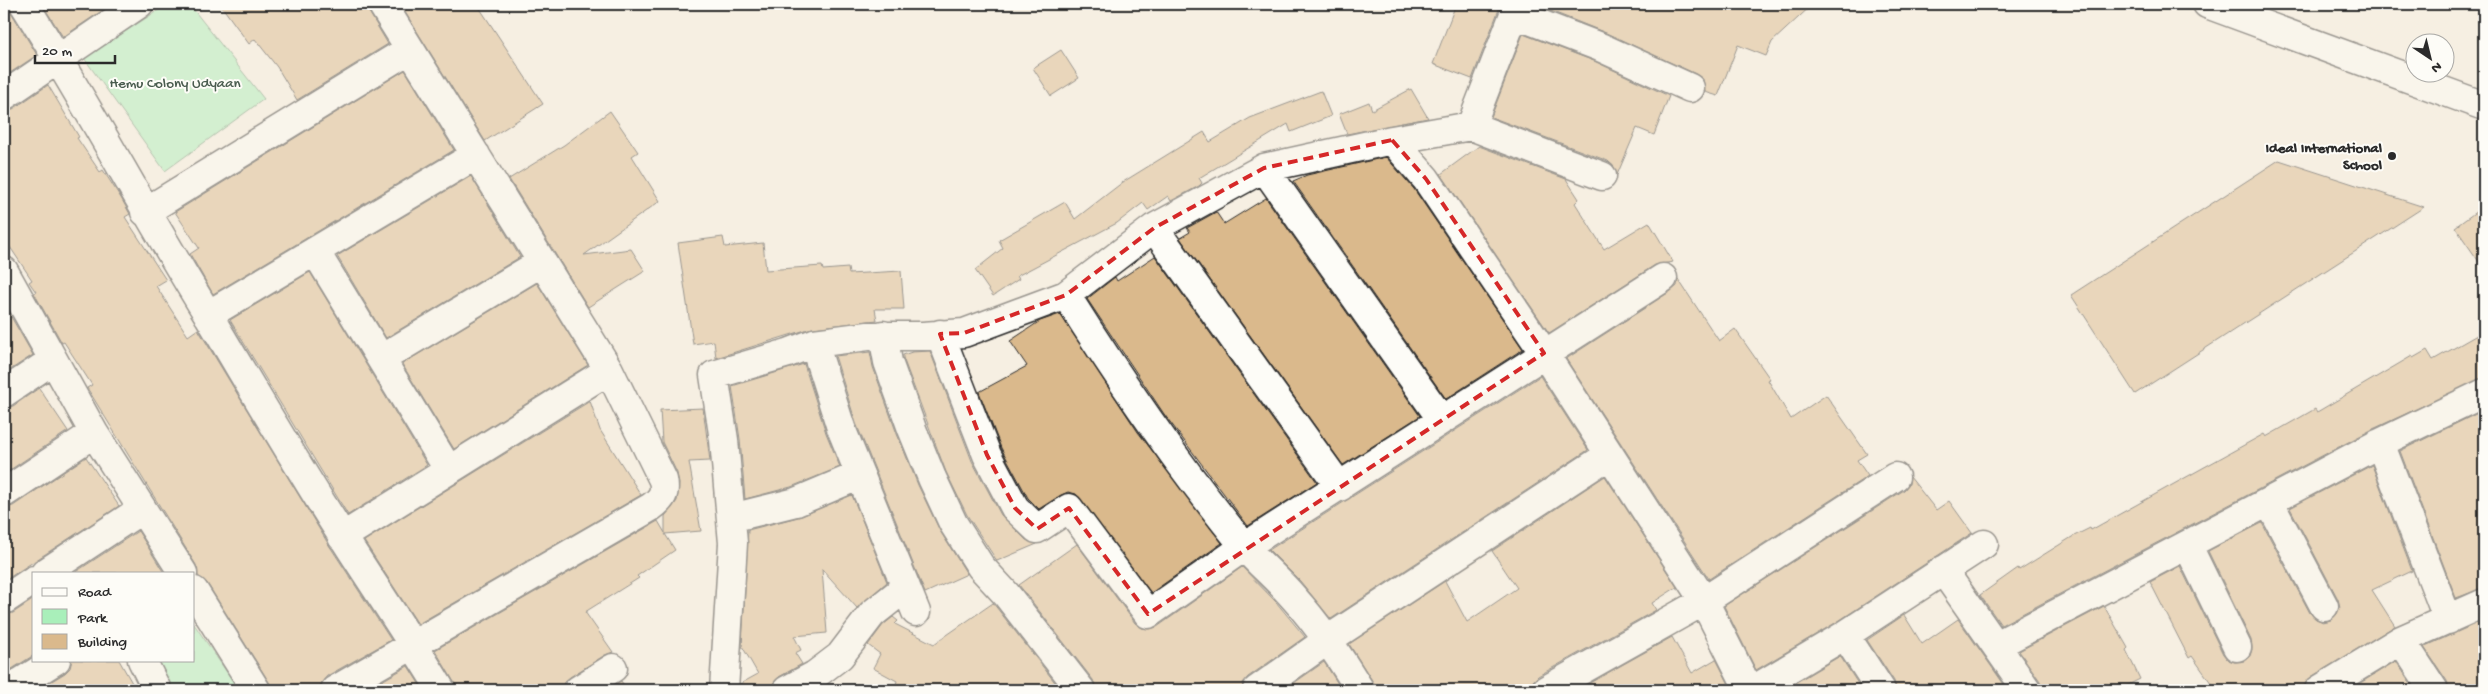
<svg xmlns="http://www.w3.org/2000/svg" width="2488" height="694" font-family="'Gochi Hand',sans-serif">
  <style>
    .green { fill: #a9efba; stroke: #6a8d72 }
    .building { fill: #dab98c; stroke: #2b2b2b }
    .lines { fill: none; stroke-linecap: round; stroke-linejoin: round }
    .minor-casing { stroke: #2b2b2b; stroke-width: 31 }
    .secondary-casing { stroke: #2b2b2b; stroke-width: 31 }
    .minor { stroke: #fdfcf7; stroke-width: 28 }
    .secondary { stroke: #fdfcf7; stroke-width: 28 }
    .marked { fill: none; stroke: #d62828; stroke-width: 4; stroke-dasharray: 10 6; stroke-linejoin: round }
    .poi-dot { fill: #2b2b2b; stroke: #fdfcf7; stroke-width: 2 }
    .labels { text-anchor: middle; stroke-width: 4; stroke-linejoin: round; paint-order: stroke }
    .park-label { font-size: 15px; fill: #4a5c4f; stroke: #fdfcf7 }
    .poi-label { font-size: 15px; font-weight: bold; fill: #2b2b2b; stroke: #fdfcf7; text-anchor: end }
  </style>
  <rect width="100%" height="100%" fill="#f6efe2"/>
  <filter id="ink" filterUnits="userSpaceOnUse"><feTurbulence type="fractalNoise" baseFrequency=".02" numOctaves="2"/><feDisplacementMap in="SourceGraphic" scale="10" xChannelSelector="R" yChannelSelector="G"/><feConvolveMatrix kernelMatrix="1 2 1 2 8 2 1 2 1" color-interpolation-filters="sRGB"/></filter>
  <g filter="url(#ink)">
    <path class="green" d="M 168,4 L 189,4 L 264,99 L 165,171 L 84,58 Z
      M 194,624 L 239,690 L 173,690 L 154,660 L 194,660 Z"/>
    <path class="building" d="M 4,4 L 8,4 L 11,12 L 37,55 L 4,77 Z
      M 42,4 L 112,4 L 63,37 Z
      M 220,4 L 366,4 L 369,12 L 388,44 L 297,100 L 277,67 L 255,39 L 249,44 Z
      M 400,4 L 477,4 L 543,104 L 485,141 Z
      M 1456,4 L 1501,4 L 1472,79 L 1433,64 Z
      M 1533,4 L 1813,4 L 1772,42 L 1766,56 L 1738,45 L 1718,96 L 1705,92 L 1703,79 L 1696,74 L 1606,33 Z
      M 1523,34 L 1594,61 L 1669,96 L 1654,135 L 1637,128 L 1617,175 L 1614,167 L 1608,161 L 1491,117 Z
      M 1061,50 L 1079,78 L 1051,96 L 1033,68 Z
      M 405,70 L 454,150 L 213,294 L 190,254 L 199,248 L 175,212 Z
      M 48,85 L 79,137 L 77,138 L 100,172 L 103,170 L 121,198 L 130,214 L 125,217 L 166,280 L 156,286 L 188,336 L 198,329 L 329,545 L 391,640 L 327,676 L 322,682 L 319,690 L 272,690 L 269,682 L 207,583 L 198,576 L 196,565 L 89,391 L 87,388 L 92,385 L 64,342 L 62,343 L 34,293 L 36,292 L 29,282 L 32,280 L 4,238 L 4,111 L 13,109 Z
      M 1411,89 L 1428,118 L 1347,134 L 1339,114 L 1369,102 L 1372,110 Z
      M 1321,91 L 1331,116 L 1291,132 L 1288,124 L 1199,178 L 1202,183 L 1199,186 L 1171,201 L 1168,196 L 1148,210 L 1143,203 L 1117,223 L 1017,276 L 1019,279 L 993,296 L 975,270 L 1003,248 L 999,240 L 1065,202 L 1075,219 L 1123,182 L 1204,132 L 1210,142 L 1250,118 Z
      M 610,111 L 638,152 L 632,156 L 660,201 L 584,255 L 631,249 L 645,271 L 588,307 L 509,179 L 564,145 Z
      M 1479,146 L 1566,179 L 1579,199 L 1575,203 L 1604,249 L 1649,222 L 1673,262 L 1655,265 L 1549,333 L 1441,174 Z
      M 1386,157 L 1414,189 L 1523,349 L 1446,399 L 1293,181 L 1307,175 Z
      M 2279,160 L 2424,207 L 2135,394 L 2071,295 Z
      M 471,176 L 520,257 L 386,338 L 337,256 Z
      M 1266,198 L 1420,416 L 1343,465 L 1180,238 L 1190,232 L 1187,228 L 1216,212 L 1224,224 Z
      M 2484,206 L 2484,269 L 2455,227 Z
      M 723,237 L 725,247 L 763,243 L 766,270 L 822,266 L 823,270 L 848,268 L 849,274 L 901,271 L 904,309 L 875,309 L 877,320 L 812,328 L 716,358 L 714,341 L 693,344 L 678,243 Z
      M 1155,256 L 1317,482 L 1248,526 L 1164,414 L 1087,299 L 1115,277 L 1117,281 Z
      M 310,272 L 427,465 L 348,515 L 230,320 Z
      M 1678,279 L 1719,341 L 1735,329 L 1770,379 L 1768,380 L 1791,419 L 1826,395 L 1867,454 L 1857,460 L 1868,476 L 1709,579 L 1566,359 L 1671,291 L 1677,286 Z
      M 537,283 L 588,365 L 454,449 L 402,364 Z
      M 6,308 L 33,355 L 4,374 L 4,309 Z
      M 1060,314 L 1138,432 L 1222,543 L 1151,593 L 1076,494 L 1068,492 L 1061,495 L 1039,509 L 1028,498 L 1001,448 L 979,392 L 1027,366 L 1010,341 L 1040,321 Z
      M 2484,331 L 2484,378 L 2373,429 L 2001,625 L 1980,595 L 2018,568 L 2019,570 L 2072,537 L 2090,528 L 2091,530 L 2264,434 L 2266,437 L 2315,409 L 2317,412 L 2412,356 L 2413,358 L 2427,350 L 2433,360 Z
      M 930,351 L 972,461 L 1001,515 L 1026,540 L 1037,544 L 997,561 L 967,515 L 946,472 L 903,358 L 903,355 L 912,352 Z
      M 870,352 L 873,367 L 897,434 L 918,485 L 940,531 L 967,574 L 925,593 L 856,423 L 835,356 Z
      M 804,364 L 826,433 L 840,467 L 791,487 L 745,499 L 740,439 L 732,386 Z
      M 1540,376 L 1588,450 L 1331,619 L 1300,581 L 1269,550 Z
      M 39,388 L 68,431 L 4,474 L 4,408 L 13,406 Z
      M 590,401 L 600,430 L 641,495 L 418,624 L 364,541 Z
      M 703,408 L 710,461 L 689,462 L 701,531 L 665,534 L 675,550 L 637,576 L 639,578 L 585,612 L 613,652 L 605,655 L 570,677 L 564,682 L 562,690 L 457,690 L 454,682 L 435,650 L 658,521 L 665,533 L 665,516 L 677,501 L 679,484 L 677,473 L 662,442 L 660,410 Z
      M 2484,410 L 2484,588 L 2456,598 L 2400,451 Z
      M 86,457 L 119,506 L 4,581 L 4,508 L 13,506 Z
      M 2372,465 L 2412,571 L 2372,590 L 2395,626 L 2311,677 L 2306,682 L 2303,690 L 2216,690 L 2192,656 L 2189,658 L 2150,582 L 2180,566 L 2223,654 L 2228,660 L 2235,662 L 2244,661 L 2250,656 L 2252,649 L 2251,640 L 2208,551 L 2262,523 L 2310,613 L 2316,619 L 2323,622 L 2331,620 L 2337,614 L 2340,607 L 2338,599 L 2290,508 Z
      M 1605,476 L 1677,587 L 1652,603 L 1656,610 L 1538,676 L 1532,682 L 1530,690 L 1376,690 L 1373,682 L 1349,644 L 1445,581 L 1467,622 L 1517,588 L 1492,551 Z
      M 1910,477 L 1936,510 L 1949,501 L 1972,533 L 1837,622 L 1756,670 L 1724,606 L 1904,490 L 1909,484 Z
      M 852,495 L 887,582 L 857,608 L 822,569 L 827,633 L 794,636 L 801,650 L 795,653 L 802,664 L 779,677 L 774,682 L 771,690 L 740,690 L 740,684 L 758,674 L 742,646 L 748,530 L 802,516 Z
      M 138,531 L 164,573 L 74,573 Z
      M 1077,544 L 1135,623 L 1142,628 L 1150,629 L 1157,627 L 1242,567 L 1276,602 L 1305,637 L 1248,677 L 1243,683 L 1242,690 L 1096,690 L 1093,680 L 1019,585 Z
      M 34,599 L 34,655 L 4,674 L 4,615 L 13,613 Z
      M 993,603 L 1061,690 L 894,690 L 897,681 L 873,668 L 880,654 L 868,645 L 883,625 L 893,617 L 898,621 L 895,624 L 934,644 Z
      M 2104,606 L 2128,648 L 2126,650 L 2140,679 L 2118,690 L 2042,690 L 2040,681 L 2019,651 Z
      M 1904,615 L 1922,644 L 1958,619 L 2008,690 L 1896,690 L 1894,681 L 1867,640 Z
      M 2484,620 L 2484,690 L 2449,690 L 2447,681 L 2424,647 Z
      M 1672,637 L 1692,673 L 1716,659 L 1732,690 L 1577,690 Z
      M 1840,656 L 1862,690 L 1783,690 Z
      M 72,660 L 119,660 L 136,690 L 37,690 L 65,673 L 70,668 Z
      M 2396,661 L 2415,690 L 2349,690 Z
      M 1324,662 L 1342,690 L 1284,690 Z
      M 408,666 L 423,690 L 366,690 Z
      M 621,681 L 627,690 L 607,690 Z"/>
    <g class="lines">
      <g class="minor-casing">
        <path id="minor" d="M 24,4 C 88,105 144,211 207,313 C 252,388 296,464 343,537 C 376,589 410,638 441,690
          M 1514,14 L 1600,47 L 1690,88
          M 4,96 L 139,4
          M 1471,126 L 1602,176
          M 1392,140 L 1426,179 L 1544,353 L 1704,601 L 1749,690
          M 1264,168 L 1442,420
          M 145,212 L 410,49
          M 1154,228 L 1340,487
          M 315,251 L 448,469
          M 4,271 L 94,433 L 183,573
          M 1066,295 C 1119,379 1180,468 1244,546 C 1259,564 1278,579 1294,598 C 1320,627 1340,657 1360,690
          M 208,315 L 476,155
          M 940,334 L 987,455 L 1015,508 L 1037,529 L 1069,508 L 1148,614 L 1244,547 L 1663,278
          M 883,335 L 888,362 L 912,429 L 932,478 L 953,523 L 981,567 L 1006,594 L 1081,690
          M 814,343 L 841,428 L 916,612
          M 381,359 L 542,262
          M 4,393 L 53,360
          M 2380,443 L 2448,620
          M 4,493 L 94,433
          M 2269,502 L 2324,606
          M 731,518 L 796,502 L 860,475
          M 342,537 L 609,370
          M 2188,546 L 2237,647
          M 1943,570 L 2027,690
          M 45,573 L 142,509
          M 194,591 L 256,690
          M 4,600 L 34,580
          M 1845,635 L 1881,690
          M 2401,640 L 2434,690
          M 1997,645 L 2380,443 L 2484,393
          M 142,660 L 157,690
          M 8,690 L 56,660
          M 335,690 L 651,507 C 662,499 666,493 663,480 L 609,370 L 382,4
          M 578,690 L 613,668
          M 724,690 L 733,543 L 724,440 L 714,375 L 788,353 L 814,343 L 868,336 L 923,336 L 964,333 L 1066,295 L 1154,228 L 1264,168 L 1392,140 L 1471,126 L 1518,4
          M 787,690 L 815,675 L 840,656 L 872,614 L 906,587
          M 1257,690 L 1329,639 L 1609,455
          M 1546,690 L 1704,601 L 1895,477
          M 1753,690 L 1845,635 L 1984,544
          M 2319,690 L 2401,640 L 2484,603"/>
      </g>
      <g class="secondary-casing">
        <path id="secondary" d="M 2207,4 L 2484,106"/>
      </g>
      <use href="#minor" class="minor"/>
      <use href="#secondary" class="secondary"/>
    </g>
  </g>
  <path d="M0 0H2488V694H0ZM 1392,140 L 1426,179 L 1544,353 L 1148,614 L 1069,508 L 1037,529 L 1015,508 L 987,455 L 940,334 L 964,333 L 1066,295 L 1154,228 L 1264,168 Z" fill="#f6efe2" fill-opacity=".55" fill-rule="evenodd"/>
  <path class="marked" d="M 1392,140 L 1426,179 L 1544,353 L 1148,614 L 1069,508 L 1037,529 L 1015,508 L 987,455 L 940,334 L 964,333 L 1066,295 L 1154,228 L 1264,168 Z"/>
  <circle class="poi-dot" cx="2392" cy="156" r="5"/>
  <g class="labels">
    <g class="park-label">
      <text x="175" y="87">Hemu Colony Udyaan</text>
    </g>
    <g class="poi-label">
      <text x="2382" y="152">Ideal International<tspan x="2382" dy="17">School</tspan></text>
    </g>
  </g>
  <rect width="2488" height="694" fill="none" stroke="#fdfcf7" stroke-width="20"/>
  <rect x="10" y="10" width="2468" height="674" fill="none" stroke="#2b2b2b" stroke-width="2" filter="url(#ink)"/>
  <rect x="32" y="572" width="162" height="90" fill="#fdfcf7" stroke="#a9a8a5"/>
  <rect x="42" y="588" width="25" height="8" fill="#fdfcf7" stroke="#a9a8a5"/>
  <text x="78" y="596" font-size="15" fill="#2b2b2b">Road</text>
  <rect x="42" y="609" width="25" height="15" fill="#a9efba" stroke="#a9a8a5"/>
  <text x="78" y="622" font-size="15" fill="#2b2b2b">Park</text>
  <rect x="42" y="634" width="25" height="15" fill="#dab98c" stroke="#a9a8a5"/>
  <text x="78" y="646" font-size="15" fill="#2b2b2b">Building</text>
  <g transform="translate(2430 58) rotate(145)"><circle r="24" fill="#fdfcf7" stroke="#a9a8a5"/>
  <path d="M0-4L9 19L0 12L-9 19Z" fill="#2b2b2b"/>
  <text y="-8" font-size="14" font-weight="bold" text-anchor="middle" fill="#2b2b2b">N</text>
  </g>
  <path d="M35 55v8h80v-8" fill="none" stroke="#2b2b2b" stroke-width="2.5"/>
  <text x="42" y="55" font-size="15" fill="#2b2b2b" stroke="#fdfcf7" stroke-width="4" paint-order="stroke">20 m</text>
</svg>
